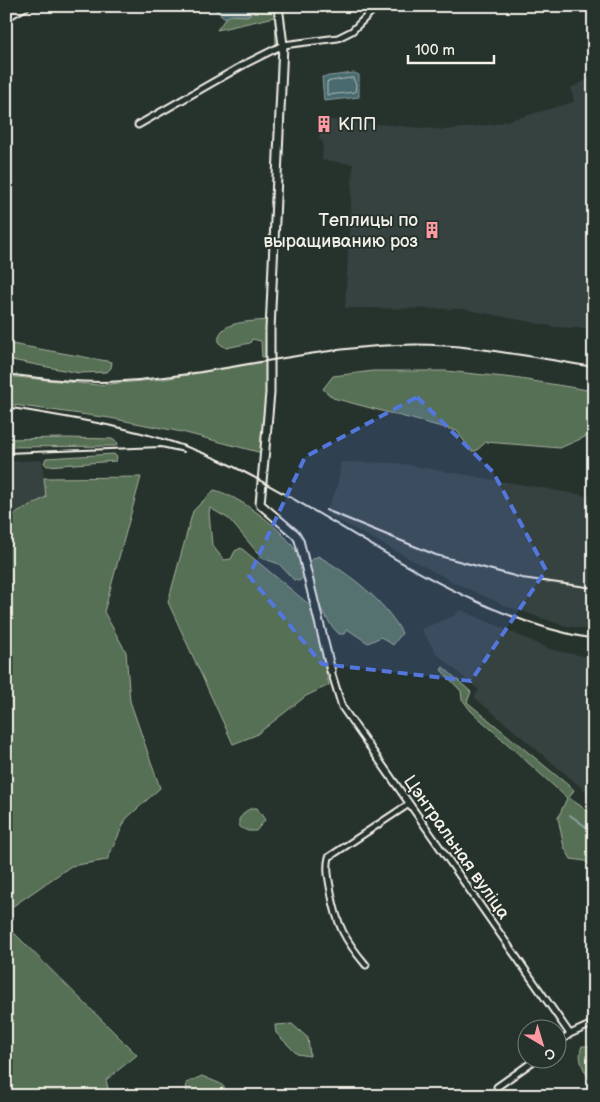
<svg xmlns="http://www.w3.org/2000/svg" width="600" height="1102" font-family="'Balsamiq Sans',sans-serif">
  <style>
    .built { fill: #344241 }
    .green { fill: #576f54; stroke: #a6b09e }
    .water { fill: #486a6e; stroke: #8da09f }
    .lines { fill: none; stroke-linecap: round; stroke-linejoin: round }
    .shore { stroke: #afbbb7; stroke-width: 1 }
    .stream { stroke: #8da09f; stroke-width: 2 }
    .street-casing { stroke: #f4f1e8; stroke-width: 9 }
    .secondary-casing { stroke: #f4f1e8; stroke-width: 11 }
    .street { stroke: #26332d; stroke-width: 5 }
    .secondary { stroke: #26332d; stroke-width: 7 }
    .rail { stroke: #f4f1e8; stroke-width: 2 }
    .marked { fill: #5377dc; fill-opacity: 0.2; stroke: #5377dc; stroke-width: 4; stroke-dasharray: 10 6; stroke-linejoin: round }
    .labels { text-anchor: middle; stroke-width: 4; stroke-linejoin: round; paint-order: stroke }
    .poi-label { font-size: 18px; fill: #f4f1e8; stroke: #26332d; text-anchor: start }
    .street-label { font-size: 18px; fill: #f4f1e8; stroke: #26332d }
  </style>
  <rect width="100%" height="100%" fill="#26332d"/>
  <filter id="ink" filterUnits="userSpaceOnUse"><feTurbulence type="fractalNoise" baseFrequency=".02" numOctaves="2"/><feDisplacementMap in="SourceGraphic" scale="10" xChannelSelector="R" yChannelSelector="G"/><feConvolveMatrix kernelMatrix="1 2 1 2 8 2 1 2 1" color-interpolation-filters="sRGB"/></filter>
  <g filter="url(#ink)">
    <path class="built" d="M 594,76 L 594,329 L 556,327 L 464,309 L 345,308 L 353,164 L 322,160 L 323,141 L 319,140 L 321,119 L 445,130 L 496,124 L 574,102 L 571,88 Z
      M 42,460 L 46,497 L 6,519 L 6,462 Z
      M 341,462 L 397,463 L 594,497 L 594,631 L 562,625 L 506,606 L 457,584 L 325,513 L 337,488 Z
      M 459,609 L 552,650 L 594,658 L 594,798 L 474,697 L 479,690 L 437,654 L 421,629 L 456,615 Z"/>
    <path class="green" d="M 254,6 L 273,6 L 277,21 L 278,45 L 276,46 L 275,17 L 217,30 L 228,15 L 247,16 L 252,13 Z
      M 267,320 L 268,357 L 262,357 L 261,341 L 252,339 L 250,343 L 226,348 L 219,343 C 215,320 253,322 267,320 Z
      M 6,343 L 112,362 L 111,368 L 107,372 L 79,373 L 6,359 Z
      M 268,361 L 262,453 L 182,432 L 110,418 L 6,404 L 6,376 L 98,385 L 164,379 Z
      M 373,371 L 446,371 L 514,378 L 594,391 L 594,433 L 560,448 L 486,442 L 476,451 L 471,451 L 457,431 L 333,398 L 323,389 L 333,376 Z
      M 66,438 L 112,439 L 118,443 L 116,446 L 6,447 L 6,439 Z
      M 114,454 L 117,457 L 116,461 L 47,466 L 44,463 L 46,458 Z
      M 141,477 L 104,612 L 126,652 L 130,701 L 160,788 L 126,819 L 107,860 L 71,866 L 6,911 L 6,519 L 46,497 L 44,478 Z
      M 214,490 C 238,495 288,532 298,555 C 301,562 302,570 304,577 L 299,581 L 294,580 L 279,564 L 262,558 L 229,519 L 210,508 L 209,513 L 212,545 L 224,560 L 231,559 L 235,551 L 241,548 L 311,606 L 329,685 L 306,696 L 256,735 L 233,744 L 168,602 L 193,511 Z
      M 318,556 C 350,574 385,601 402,633 L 393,645 L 381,637 L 368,643 L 347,629 L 344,634 L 339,634 C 319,614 313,589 308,562 Z
      M 443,667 L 471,692 L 467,702 L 574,790 L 569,798 L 594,815 L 594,869 L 585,861 L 571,859 L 564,847 L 558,818 L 567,798 L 471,711 L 462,699 L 461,691 L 441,670 Z
      M 252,808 L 257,808 L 265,820 L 256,831 L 248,831 L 239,827 L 239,819 L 246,811 Z
      M 6,925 L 137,1055 L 106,1080 L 110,1096 L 6,1096 Z
      M 292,1024 L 308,1038 L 310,1056 L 297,1054 L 276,1033 L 275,1025 Z
      M 582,1046 L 589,1046 L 594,1051 L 594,1086 C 586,1073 576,1061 582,1046 Z
      M 202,1076 L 221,1084 L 229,1093 L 229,1096 L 187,1096 L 186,1083 Z"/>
    <path class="water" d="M 215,6 L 254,6 L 252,13 C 244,18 233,12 225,18 L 215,10 Z
      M 354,73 L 359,75 L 359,97 L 324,101 L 322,77 Z"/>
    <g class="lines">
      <path class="shore" d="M 353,78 L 356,85 L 355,92 L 327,95 L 327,82 Z"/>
      <path class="stream" d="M 570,815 L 594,833"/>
      <g class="street-casing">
        <path id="street" d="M 6,18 L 27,6
          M 138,125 L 245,64 L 283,45 L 338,38 L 352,31 L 377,6
          M 331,671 L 342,707 L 570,1034
          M 366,965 C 344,939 337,925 331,892 C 329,880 326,869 329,857 L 409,804
          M 558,1043 L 570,1034 L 594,1023
          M 497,1087 L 535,1060"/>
      </g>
      <g class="secondary-casing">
        <path id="secondary" d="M 278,6 L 283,45 L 270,330 L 270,393 L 260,504 L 296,535 L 299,540 L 331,671"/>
      </g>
      <use href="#street" class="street"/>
      <use href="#secondary" class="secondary"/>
      <path class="rail" d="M 6,374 C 45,379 84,384 124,381 C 216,375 305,348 398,345 C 464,342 529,357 594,367
        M 6,407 C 82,420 158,430 228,464 C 349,522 458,616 594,639
        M 6,453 L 161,447 L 184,452
        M 326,510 L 436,555 L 522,578 L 594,588"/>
    </g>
  </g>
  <path class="marked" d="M 417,397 L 493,472 L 546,570 L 471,681 L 322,664 L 249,576 L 305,457 Z"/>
  <defs>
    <g id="building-bare" transform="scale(1.35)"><path d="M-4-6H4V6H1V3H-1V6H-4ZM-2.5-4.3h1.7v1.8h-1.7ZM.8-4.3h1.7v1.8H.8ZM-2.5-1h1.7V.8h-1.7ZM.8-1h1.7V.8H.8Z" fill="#ff9aa2" stroke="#26332d" stroke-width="2.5" paint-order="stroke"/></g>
  </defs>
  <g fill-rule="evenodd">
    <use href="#building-bare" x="324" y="124"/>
    <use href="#building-bare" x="432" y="230"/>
  </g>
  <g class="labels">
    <g class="poi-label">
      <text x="338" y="130">КПП</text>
      <text x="418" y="226" text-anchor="end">Теплицы по<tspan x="418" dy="21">выращиванию роз</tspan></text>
    </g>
    <g class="street-label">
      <text transform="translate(457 847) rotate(55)" y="6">Цэнтральная вуліца</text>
    </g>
  </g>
  <rect width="600" height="1102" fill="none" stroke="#26332d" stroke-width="25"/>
  <rect x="12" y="12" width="575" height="1077" fill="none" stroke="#f4f1e8" stroke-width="2" filter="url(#ink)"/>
  <g transform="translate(542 1044) rotate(142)"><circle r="24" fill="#26332d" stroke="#787f78"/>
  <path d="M0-4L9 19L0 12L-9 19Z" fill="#ff9aa2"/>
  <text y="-8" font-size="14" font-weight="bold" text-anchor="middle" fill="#f4f1e8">С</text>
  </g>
  <path d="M408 55v8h86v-8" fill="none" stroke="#f4f1e8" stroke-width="2.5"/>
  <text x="415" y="55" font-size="15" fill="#f4f1e8" stroke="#26332d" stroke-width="4" paint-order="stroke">100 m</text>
</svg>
